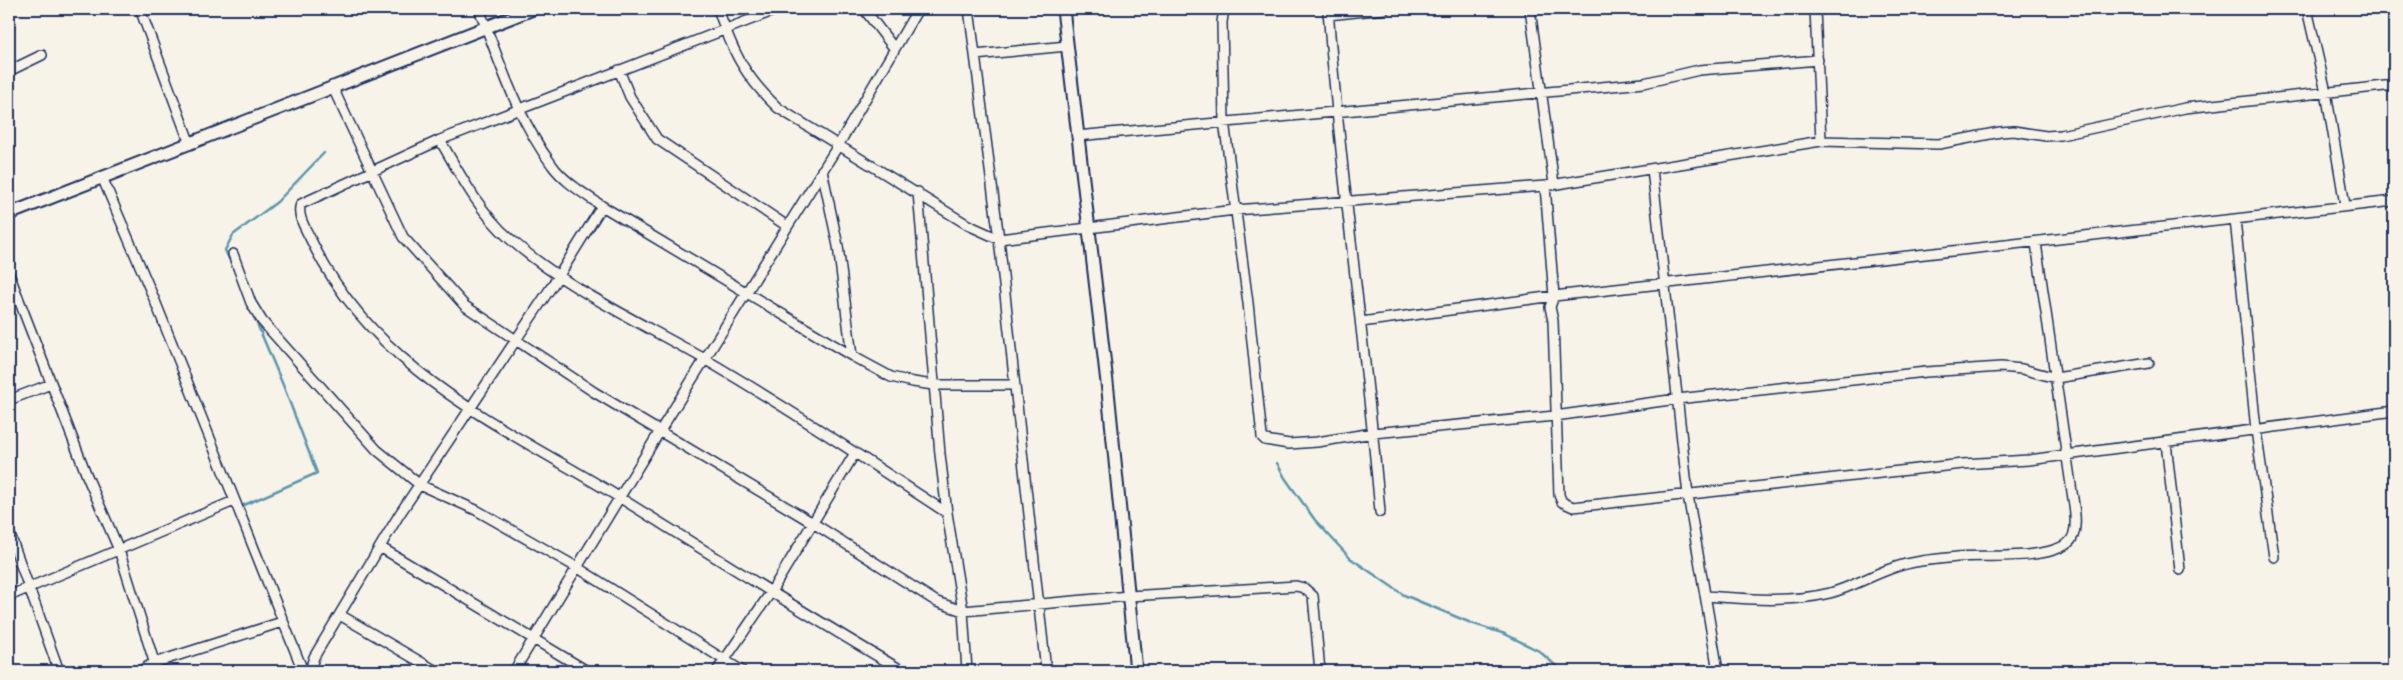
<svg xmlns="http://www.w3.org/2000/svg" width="2403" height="680" font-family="Kalam,sans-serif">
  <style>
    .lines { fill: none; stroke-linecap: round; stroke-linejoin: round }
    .stream { stroke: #5c95ad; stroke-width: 2.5 }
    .minor-casing { stroke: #1b2f5e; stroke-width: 12 }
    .secondary-casing { stroke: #1b2f5e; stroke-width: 15 }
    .minor { stroke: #f7f3e8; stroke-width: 9 }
    .secondary { stroke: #f7f3e8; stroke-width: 11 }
  </style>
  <rect width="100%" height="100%" fill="#f7f3e8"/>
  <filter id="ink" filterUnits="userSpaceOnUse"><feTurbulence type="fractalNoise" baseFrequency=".02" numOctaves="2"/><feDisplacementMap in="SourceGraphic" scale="10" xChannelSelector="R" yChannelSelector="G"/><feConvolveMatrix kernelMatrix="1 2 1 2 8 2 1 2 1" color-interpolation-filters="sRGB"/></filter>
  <g filter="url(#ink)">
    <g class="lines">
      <path class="stream" d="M 236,274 L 225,250 L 233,235 L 277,202 L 324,153
        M 1277,463 L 1285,478 L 1315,520 L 1350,558 L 1404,595 L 1471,623 L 1505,634 L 1539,651 L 1562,671
        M 248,523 L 242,506 L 317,473 L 283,385 L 253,314"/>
      <g class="minor-casing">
        <path id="minor" d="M 140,9 L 190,144
          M 479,9 C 500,62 517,118 552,165 C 564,182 585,194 602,206 L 852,356 L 891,377 L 913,382 L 933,385 L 1014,385
          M 718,9 C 733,52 744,76 778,108 L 968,225 L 999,239 L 1235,210 L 1545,186 L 1821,141 L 1939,144 L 2000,132 L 2014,131 L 2046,136 L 2061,135 L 2185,108 L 2394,85
          M 778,9 L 440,140 C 459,173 480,213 509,238 C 565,288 636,320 701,357 C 785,406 866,460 947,513
          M 864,9 L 894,48
          M 969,9 L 999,239 L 1046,671
          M 1224,9 L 1222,22 L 1224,121 L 1248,303 L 1262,437 L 1265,440 L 1289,444 L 1317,442 L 1373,433 L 1555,416 L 1677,399 L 1926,372 L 2001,367 L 2022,369 L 2056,378 L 2149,363
          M 1328,9 C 1340,177 1366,344 1380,512
          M 1530,9 L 1554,184
          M 1815,9 L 1821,141
          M 2307,9 L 2326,92 L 2345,205
          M 1328,15 L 1385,9
          M 975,55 L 1067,46
          M 619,70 L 630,97 L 657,139 L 787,226
          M 9,71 L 42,55
          M 332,86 L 403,237 L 465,306 L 594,392 L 813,523 L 937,602 L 963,611 L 1129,596 L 1296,586 L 1304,588 L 1313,596 L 1320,671
          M 1077,136 L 1644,83 L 1699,70 L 1818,60
          M 440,140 L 301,204 C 296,215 306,229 311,240 C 375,373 503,426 622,499 C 715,557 808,616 903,671
          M 1652,169 L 1688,495 L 1718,671
          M 822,170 L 838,246 L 852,356
          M 102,177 L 155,301 L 303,671
          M 1545,186 L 1554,296 L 1550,307 L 1553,321 L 1559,495 L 1562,502 L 1573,507 L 1963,464 L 2029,460 L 2394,411
          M 918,192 L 940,454 L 947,513 L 963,611 L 967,671
          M 2235,219 L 2256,430 L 2274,557
          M 233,254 L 251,303 L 262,321 L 377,450 L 420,485 L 476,510 L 578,568 L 742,671
          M 9,274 L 87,476 L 119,550 L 157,671
          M 1361,322 L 1554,296 L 2394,201
          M 9,400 L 51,384
          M 2166,442 L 2180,570
          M 9,532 L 59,671
          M 380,547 L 587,671
          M 9,596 L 234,501
          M 1706,596 C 1747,599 1790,603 1830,593 C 1852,587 1870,576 1890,569 C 1911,561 1935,559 1957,557 C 1986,555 2046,560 2068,543 C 2080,534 2074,506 2072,492 L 2036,243
          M 340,615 L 436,671
          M 140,671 L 154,663 L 282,622
          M 310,671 L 314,657 L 399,515 L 558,277 L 602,206
          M 514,671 L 660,431 L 839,144 L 918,9
          M 717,671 L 771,592 L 855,453
          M 1492,671 L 1498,671"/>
      </g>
      <g class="secondary-casing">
        <path id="secondary" d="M 1063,9 L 1108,391 L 1136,671
          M 9,214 L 533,9"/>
      </g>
      <use href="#minor" class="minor"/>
      <use href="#secondary" class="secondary"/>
    </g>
  </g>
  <rect width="2403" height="680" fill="none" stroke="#f7f3e8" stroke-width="30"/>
  <rect x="15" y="15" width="2373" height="650" fill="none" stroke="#1b2f5e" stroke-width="2" filter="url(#ink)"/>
</svg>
